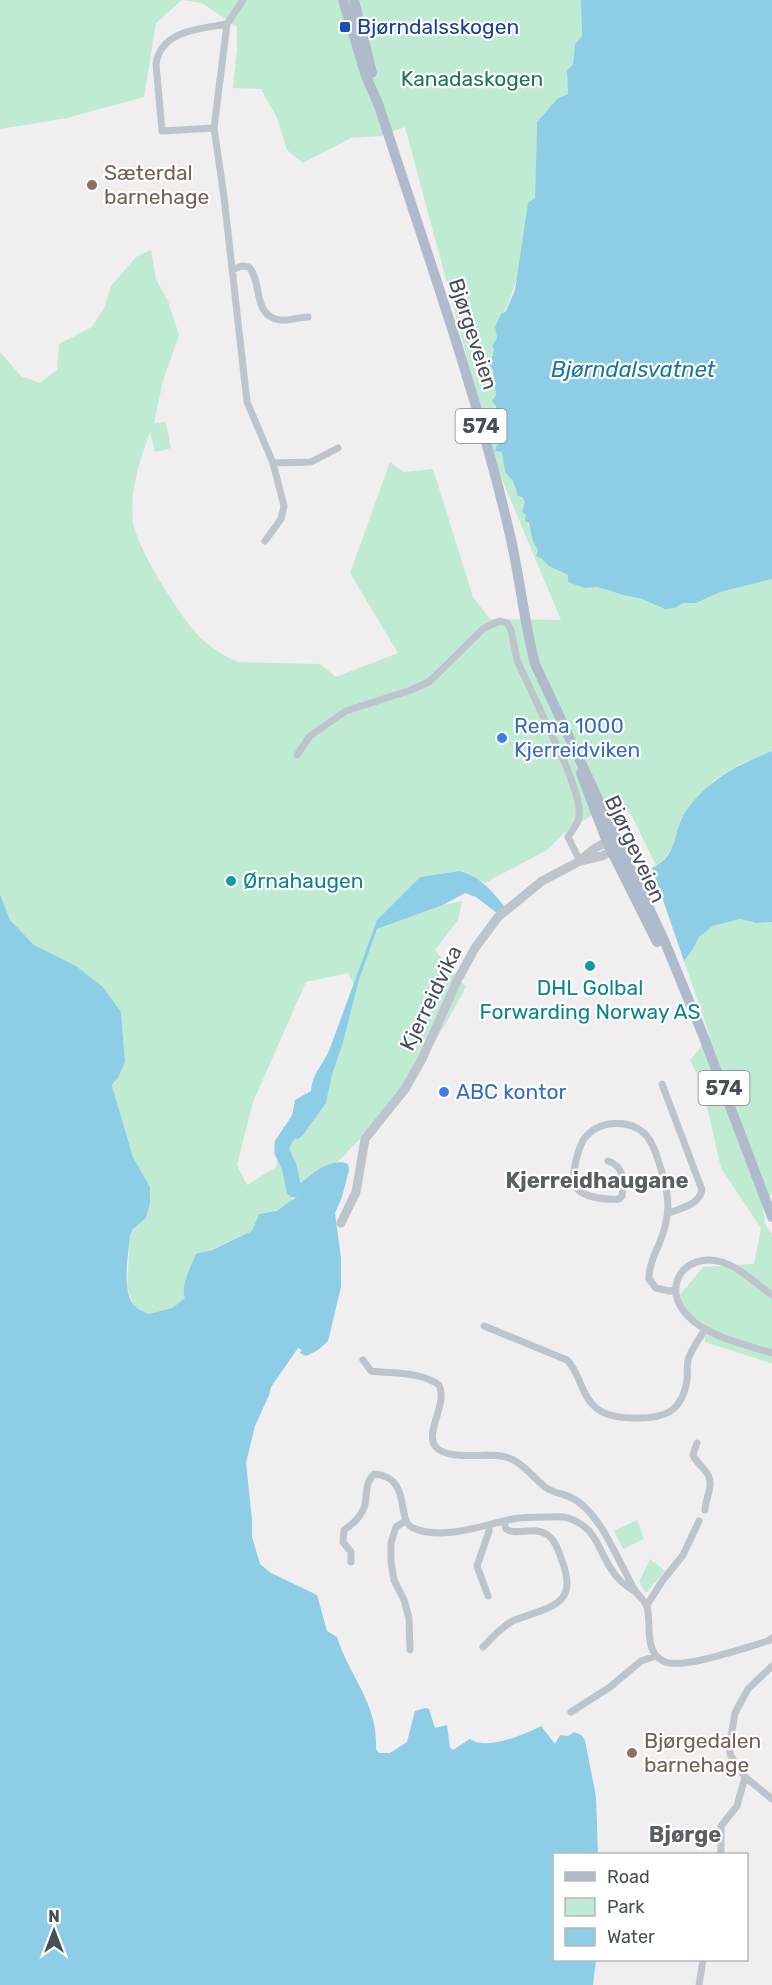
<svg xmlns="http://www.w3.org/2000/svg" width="772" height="1985" font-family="Rubik,sans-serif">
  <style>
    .green { fill: #bfebd3 }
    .water { fill: #8ecde6 }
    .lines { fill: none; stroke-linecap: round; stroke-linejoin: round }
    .river { stroke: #8ecde6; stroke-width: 15 }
    .minor { stroke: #bdc4cc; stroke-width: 7 }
    .tertiary { stroke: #bdc4cc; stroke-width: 9 }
    .primary { stroke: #afbbcb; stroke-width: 10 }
    .transit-dot { fill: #1a4fb4; stroke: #fff; stroke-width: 2 }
    .education-dot { fill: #8d6e63; stroke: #fff; stroke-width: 2 }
    .shop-dot { fill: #3f7fe0; stroke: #fff; stroke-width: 2 }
    .culture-dot { fill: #0f9aa8; stroke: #fff; stroke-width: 2 }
    .labels { text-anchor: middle; stroke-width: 4.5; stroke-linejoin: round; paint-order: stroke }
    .shield { fill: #fff; stroke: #7e848c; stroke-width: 1.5 }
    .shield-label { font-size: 20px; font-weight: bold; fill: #47505a }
    .transit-label { font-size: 21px; fill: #164399; stroke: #fff; text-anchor: start }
    .park-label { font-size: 21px; fill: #1d7650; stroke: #fff }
    .education-label { font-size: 21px; fill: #785e54; stroke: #fff; text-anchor: start }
    .street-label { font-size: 21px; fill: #47505a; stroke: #fff }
    .shop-label { font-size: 21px; fill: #366cbe; stroke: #fff; text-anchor: start }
    .culture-label { font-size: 21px; fill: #0d838f; stroke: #fff; text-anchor: start }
    .water-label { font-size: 22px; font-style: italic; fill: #16789f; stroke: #fff }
    .neighbourhood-label { font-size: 22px; font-weight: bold; fill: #5b5e62; stroke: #fff }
  </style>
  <rect width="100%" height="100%" fill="#f0eeee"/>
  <path class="green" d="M 0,0 L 581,0 L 582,36 L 575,44 L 573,64 L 567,71 L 568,94 L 537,122 L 535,198 L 528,203 C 522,248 521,289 495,327 L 497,338 L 492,346 L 494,349 L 490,366 L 493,370 L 496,395 L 494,424 L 501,436 L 505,472 L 514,481 L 515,489 L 525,502 L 526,515 L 532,539 L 541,558 L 549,566 L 568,575 L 585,588 L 597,587 L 675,608 L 683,603 L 696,603 L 720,592 L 772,579 L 772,751 L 741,764 L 714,780 L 685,813 L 675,844 L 659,865 L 656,866 L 632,816 L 615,800 L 563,834 L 547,850 L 485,883 L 467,873 L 459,871 L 420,877 L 377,920 L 354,985 L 348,973 L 306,982 L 253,1102 L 237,1165 L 247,1185 L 276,1167 L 283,1127 L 291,1122 L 289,1133 L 298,1139 L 303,1135 L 326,1103 L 332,1075 L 342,1046 L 359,980 L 377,929 L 443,905 L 462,901 L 458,920 L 435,950 L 466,987 C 434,1047 399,1101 350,1149 C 346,1153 342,1159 337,1162 C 334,1165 328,1165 324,1167 C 308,1174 295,1185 291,1202 L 272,1212 L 259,1214 L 252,1231 L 208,1251 L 185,1298 L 172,1308 L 149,1314 L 135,1307 L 127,1289 L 130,1235 L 133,1229 L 146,1218 L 150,1204 L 150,1187 L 133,1157 L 112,1086 L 112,1083 L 125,1062 L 121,1012 L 76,966 L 34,945 L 10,920 L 0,894 L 0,352 L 21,376 L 40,383 L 57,370 L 59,344 L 92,327 L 104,308 L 111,286 L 136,257 L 151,250 L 156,279 L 168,301 L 179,335 L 163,381 L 154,423 L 166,422 L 171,448 L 155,452 L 150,432 C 140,460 129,492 133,522 C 137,549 183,622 203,640 C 213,649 226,657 238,662 L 320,664 L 336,677 L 398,653 L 350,573 L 390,462 L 404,472 L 433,469 L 473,597 L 490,619 L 561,620 L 496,465 L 405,127 L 381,136 L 351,138 L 303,163 L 287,150 L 277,118 L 261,89 L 233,88 L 237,49 L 237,27 L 202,3 L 182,0 L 156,23 L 144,97 L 67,118 L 0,129 Z
    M 740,919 L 756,923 L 772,922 L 772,1195 L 762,1199 L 765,1224 L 772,1234 L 772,1363 L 770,1363 L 705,1342 L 704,1324 L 674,1302 L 703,1267 L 754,1264 L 761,1228 L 721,1168 L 702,1085 L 690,1060 L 710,1036 L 684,961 L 693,949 L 699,937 L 713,926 Z
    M 637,1520 L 644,1539 L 623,1549 L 614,1531 Z
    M 650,1559 L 665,1571 L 646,1593 L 639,1582 Z"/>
  <path class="water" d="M 581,0 L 772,0 L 772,579 L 720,592 L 696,603 L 683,603 L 675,608 L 665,609 L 642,599 L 624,595 L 597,587 L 585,588 L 568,582 L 568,575 L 549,566 L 541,558 L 536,556 L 538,551 L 532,539 L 529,523 L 525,521 L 526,515 L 522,512 L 525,502 L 522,497 L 518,496 L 513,481 L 505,472 L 502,452 L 495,451 L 497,445 L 501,443 L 501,436 L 494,424 L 496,406 L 492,401 L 496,395 L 493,370 L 490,366 L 494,349 L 492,346 L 497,338 L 495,327 L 501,314 L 506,311 L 515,290 L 528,203 L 535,198 L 537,122 L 557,99 L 568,94 L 567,71 L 573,64 L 575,44 L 582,36 Z
    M 772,751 L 772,922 L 756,923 L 740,919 L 713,926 L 699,937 L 693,949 L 684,961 L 652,868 C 679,856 673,829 686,811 C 710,778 736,766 772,751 Z
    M 459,871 C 480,876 491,890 504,906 L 497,913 L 476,897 L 465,893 L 443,905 L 377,929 L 359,980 L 342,1046 L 332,1075 L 326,1103 L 303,1135 L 298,1139 L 293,1138 L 289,1133 L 295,1100 L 311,1091 C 312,1074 322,1066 329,1051 L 377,920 L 420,877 Z
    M 0,894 L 10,920 L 34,945 L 76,966 L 103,987 L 121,1012 L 125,1062 L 118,1078 L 113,1083 L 112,1086 L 133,1157 L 150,1187 L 150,1204 L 146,1218 L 133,1229 L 130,1235 C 129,1253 120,1294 136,1307 C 139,1310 145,1312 149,1314 L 172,1308 L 185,1298 C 180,1286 191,1267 196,1254 L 212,1250 L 252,1231 L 259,1214 L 276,1211 L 298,1196 L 294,1190 C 305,1178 331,1156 348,1164 L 349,1170 L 342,1197 L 335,1213 L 341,1258 L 341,1287 L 328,1341 L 318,1350 L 306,1356 L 300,1353 L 302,1350 L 298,1348 L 271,1387 L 269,1395 L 255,1426 L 246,1463 L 252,1520 L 252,1537 L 260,1564 L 271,1573 L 317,1595 L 327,1631 L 337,1637 C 350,1678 378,1703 376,1749 L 379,1753 L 390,1753 L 407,1742 L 415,1711 L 425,1708 L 429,1709 L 435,1728 L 447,1725 L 450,1748 L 453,1750 L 470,1739 C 486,1751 526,1734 541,1726 L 555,1744 L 560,1735 L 568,1736 L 574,1732 L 581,1735 L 585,1740 L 596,1797 L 598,1854 L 554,1854 L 554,1960 L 596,1960 L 593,1985 L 0,1985 Z"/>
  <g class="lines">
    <path class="river" d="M 294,1190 L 289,1166 L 282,1152 L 282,1144 L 300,1117"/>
    <path class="minor" d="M 243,0 L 227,24 L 214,128 L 224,197 L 247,402 L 273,463 L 284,506 L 281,519 L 265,541
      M 214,128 L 162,131 L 156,64 C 161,30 200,29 227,24
      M 232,270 L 242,266 L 249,267 C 263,283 252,316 280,320 C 289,321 299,317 308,317
      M 273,463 L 311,462 L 338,448
      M 297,755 L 310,736 L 346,711 L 411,690 L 429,682 L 484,628 L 500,621 L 507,623 L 511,630 L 517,660 L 567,768 C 572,783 583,806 578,821 C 576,826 571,832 568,837 L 580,861
      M 662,1084 L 702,1190 C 699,1205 681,1208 669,1213
      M 608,1161 C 624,1166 624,1181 622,1196 L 619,1199 C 606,1200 578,1198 574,1183 C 572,1175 575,1167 576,1160 C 578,1153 580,1145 584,1139 C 598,1120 630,1118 646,1135 C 654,1144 657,1157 661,1169 C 670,1198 671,1215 659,1244 C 654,1256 649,1266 649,1279 L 656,1288 L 669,1291 L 676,1290
      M 772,1295 C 756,1284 741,1268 722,1262 C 684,1251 660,1288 688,1316 C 708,1337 744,1344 772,1353
      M 484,1326 L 567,1360 C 580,1373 581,1395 595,1407 C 605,1416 622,1418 635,1418 C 664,1419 682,1412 687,1380 C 688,1373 686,1364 689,1357 C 693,1347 700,1338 705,1329
      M 363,1360 L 371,1371 C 393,1374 420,1371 439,1385 C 448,1404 425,1431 435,1446 C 446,1461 485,1453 501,1456 C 521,1459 530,1475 545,1487 C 553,1493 561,1493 570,1497 C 584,1503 596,1519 604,1532 C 615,1551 624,1570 634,1589 C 637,1595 645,1600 647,1607 C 652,1624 643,1650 663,1661 C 680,1671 747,1647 768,1641 L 772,1638
      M 697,1443 L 693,1455 C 697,1464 704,1467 708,1475 C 714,1486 705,1499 705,1510
      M 405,1521 L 396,1527 L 391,1543 L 391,1562 L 394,1580 L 404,1600 L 409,1618 L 410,1650
      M 351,1562 L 351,1552 L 343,1542 L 344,1530 C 353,1524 360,1518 364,1508 C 368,1496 364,1483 374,1474 C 413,1477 395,1520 413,1528 C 444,1541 482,1525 513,1519 C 523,1517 534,1517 545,1517 C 552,1517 561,1516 568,1518 C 599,1528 598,1553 614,1573 C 619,1581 626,1586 634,1591
      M 488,1596 L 477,1566 L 489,1531 L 489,1525
      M 647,1605 L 663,1580 L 683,1555 L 699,1521
      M 483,1647 C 492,1638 503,1625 515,1620 C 547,1607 580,1607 562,1561 C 559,1552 555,1539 546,1534 C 533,1526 516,1536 506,1529 L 504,1521
      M 571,1712 L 610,1687 L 641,1661 L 656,1656
      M 745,1777 L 772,1799
      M 721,1854 L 721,1826 L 737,1806 L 745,1777 L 731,1756 L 729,1749 L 735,1713 L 748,1689 L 772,1666
      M 699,1985 L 703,1960"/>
    <path class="tertiary" d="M 341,1223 L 356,1192 L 365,1139 L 405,1089 L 422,1059 L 458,979 L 475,948 L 498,917 L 542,881 L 580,861 L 602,856 L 612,851 L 617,843 C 600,841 592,850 580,861"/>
    <path class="primary" d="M 343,0 L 366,76 L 379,106 C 425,248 476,389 510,535 C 520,578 524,622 535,664 L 664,940 L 701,1030 L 772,1217
      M 354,0 L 372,73
      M 581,773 L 607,842 L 657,942"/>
  </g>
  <rect class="transit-dot" x="339" y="21" width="12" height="12" rx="3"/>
  <g class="education-dot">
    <circle cx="92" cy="185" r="6"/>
    <circle cx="632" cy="1753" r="6"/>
  </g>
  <g class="shop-dot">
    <circle cx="502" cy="738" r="6"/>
    <circle cx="444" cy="1092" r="6"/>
  </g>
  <g class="culture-dot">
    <circle cx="231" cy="881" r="6"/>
    <circle cx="590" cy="966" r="6"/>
  </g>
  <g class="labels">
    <g class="shield">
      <rect x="455.5" y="409" width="51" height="34" rx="4.5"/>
      <rect x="698.5" y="1071" width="51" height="34" rx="4.5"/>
    </g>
    <g class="shield-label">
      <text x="481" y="433">574</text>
      <text x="724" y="1095">574</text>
    </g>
    <g class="transit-label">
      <text x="357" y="34">Bjørndalsskogen</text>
    </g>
    <g class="park-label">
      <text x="472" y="86">Kanadaskogen</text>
    </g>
    <g class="education-label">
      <text x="104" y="180">Sæterdal<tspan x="104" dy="24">barnehage</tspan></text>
      <text x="644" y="1748">Bjørgedalen<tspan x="644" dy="24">barnehage</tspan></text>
    </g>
    <g class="street-label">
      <text transform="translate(473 334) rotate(72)" y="7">Bjørgeveien</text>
      <text transform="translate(635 849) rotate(65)" y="7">Bjørgeveien</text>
      <text transform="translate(431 998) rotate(-64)" y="7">Kjerreidvika</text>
    </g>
    <g class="shop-label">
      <text x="514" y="733">Rema 1000<tspan x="514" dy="24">Kjerreidviken</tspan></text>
      <text x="456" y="1099">ABC kontor</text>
    </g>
    <g class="culture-label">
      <text x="243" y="888">Ørnahaugen</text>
      <text x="590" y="995" text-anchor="middle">DHL Golbal<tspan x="590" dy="24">Forwarding Norway AS</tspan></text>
    </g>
    <g class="water-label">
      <text x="633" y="377">Bjørndalsvatnet</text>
    </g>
    <g class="neighbourhood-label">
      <text x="597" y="1188">Kjerreidhaugane</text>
      <text x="685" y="1842">Bjørge</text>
    </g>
  </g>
  <rect x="553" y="1853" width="195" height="108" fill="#ffffff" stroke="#b5b9bd" stroke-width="1.5"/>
  <rect x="565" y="1872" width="30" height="9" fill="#afbbcb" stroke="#b5b9bd" stroke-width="1.5"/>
  <text x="607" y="1883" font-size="18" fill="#47505a">Road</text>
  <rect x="565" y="1898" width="30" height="18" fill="#bfebd3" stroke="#b5b9bd" stroke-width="1.5"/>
  <text x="607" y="1913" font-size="18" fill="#47505a">Park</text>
  <rect x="565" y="1928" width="30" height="18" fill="#8ecde6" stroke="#b5b9bd" stroke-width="1.5"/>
  <text x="607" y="1943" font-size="18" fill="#47505a">Water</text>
  <g transform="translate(54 1931)" stroke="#ffffff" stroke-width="4.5" paint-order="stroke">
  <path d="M0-4.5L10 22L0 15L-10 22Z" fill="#47505a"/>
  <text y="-9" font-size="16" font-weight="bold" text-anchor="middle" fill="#47505a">N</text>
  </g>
</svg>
